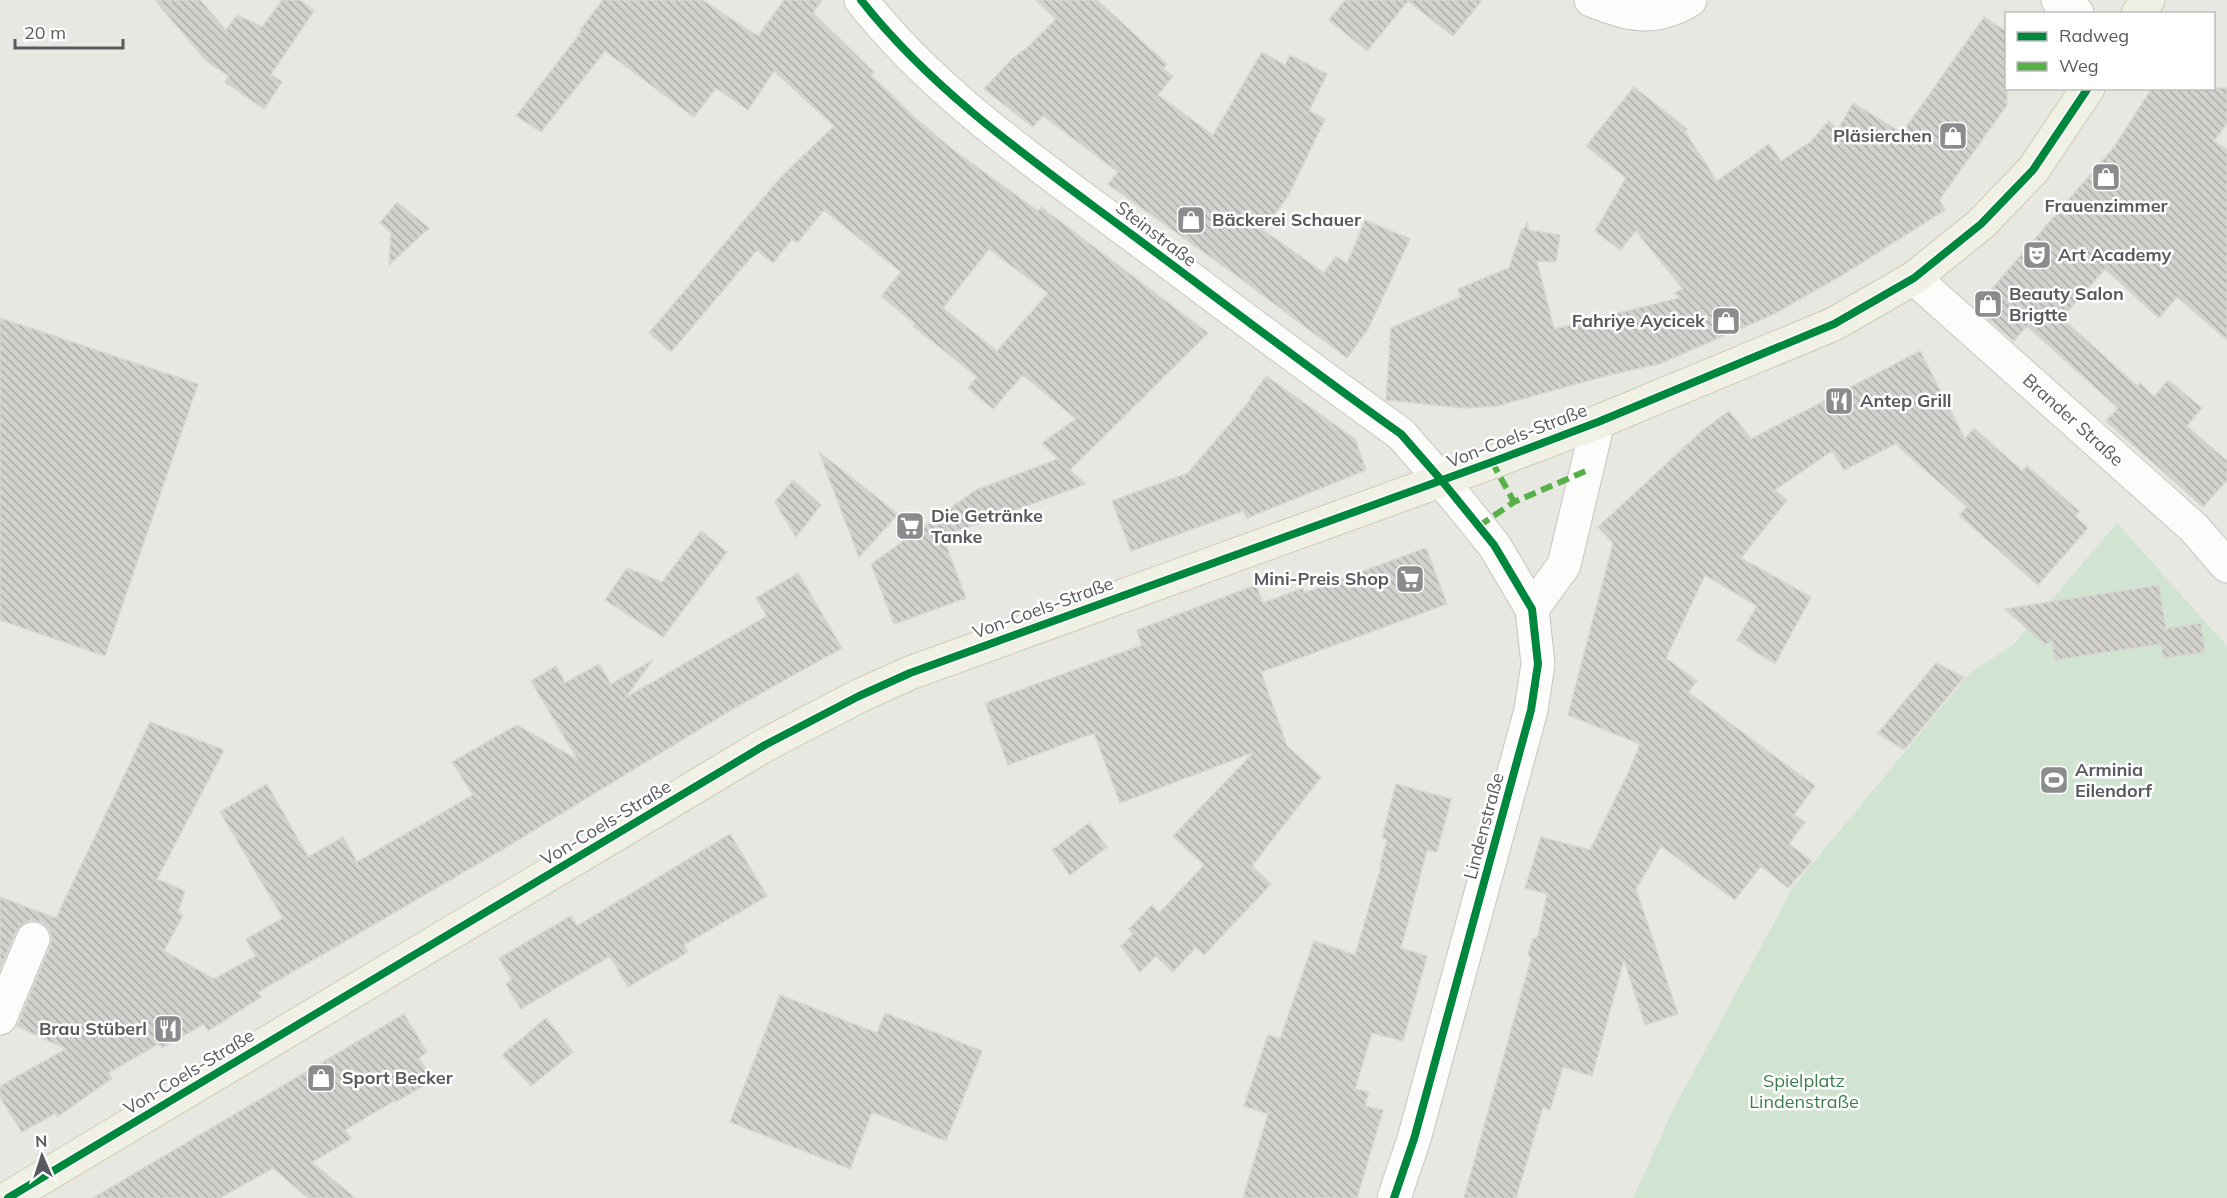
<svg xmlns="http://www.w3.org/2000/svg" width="2227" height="1198" font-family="Mulish,sans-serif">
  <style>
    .green { fill: #d1e4d2 }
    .building { fill: url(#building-back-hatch); stroke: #d7d7d2; stroke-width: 1.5; fill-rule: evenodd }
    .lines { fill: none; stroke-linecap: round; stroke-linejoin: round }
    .minor-casing { stroke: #c5c6c4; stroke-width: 35 }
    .major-casing { stroke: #ceccb2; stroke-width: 35 }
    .minor { stroke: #fcfcfb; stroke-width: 33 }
    .major { stroke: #f0f0e5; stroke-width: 33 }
    .quiet { stroke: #58b049; stroke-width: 6; stroke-dasharray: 12 6; stroke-linecap: butt }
    .cycleway-casing { stroke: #fff; stroke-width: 11 }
    .cycleway { stroke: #00873e; stroke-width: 8 }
    .labels { text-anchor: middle; stroke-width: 5; stroke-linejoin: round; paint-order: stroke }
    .poi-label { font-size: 18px; font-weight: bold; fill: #595a5f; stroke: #fff; text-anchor: start }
    .street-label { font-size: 18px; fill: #595a5f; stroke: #fff }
    .park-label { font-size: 18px; fill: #3b7c4c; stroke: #fff }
  </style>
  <defs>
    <pattern id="building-back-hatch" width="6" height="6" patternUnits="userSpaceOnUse" patternTransform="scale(1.5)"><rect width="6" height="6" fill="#d2d1cd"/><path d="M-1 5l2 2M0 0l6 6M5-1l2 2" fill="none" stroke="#adadaa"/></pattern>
  </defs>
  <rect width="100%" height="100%" fill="#e8e8e2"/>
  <path class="green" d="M 2117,523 L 2227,646 L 2227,1198 L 1633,1198 L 1674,1108 L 1793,887 L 1970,673 L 2013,645 Z"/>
  <path class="building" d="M 155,0 L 200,0 L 226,30 L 237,15 L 262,27 L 282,0 L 300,0 L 314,11 L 271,74 L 282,82 L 264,109 L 225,82 L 229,76 L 206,61 Z
    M 603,0 L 702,0 L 758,36 L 784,0 L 822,0 L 813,13 L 874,72 L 871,75 L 914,117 L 952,149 L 1038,211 L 1041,207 L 1208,333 L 1070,470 L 1086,484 L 953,533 L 956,542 L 946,545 L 966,598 L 894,624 L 871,564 L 976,490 L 1058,459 L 1042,443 L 1076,419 L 1023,375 L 993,409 L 968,388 L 977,377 L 913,326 L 915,324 L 881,296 L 901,272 L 824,210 L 797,243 L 792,239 L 773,263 L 757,250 L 671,352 L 649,333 L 780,178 L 834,126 L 774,71 L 748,110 L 716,88 L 694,117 L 605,51 L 541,132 L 516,116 L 582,31 L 580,30 ZM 989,249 L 1048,293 L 997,351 L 943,308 Z
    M 1036,0 L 1097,0 L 1167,64 L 1163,69 L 1173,76 L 1158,95 L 1213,135 L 1262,52 L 1285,65 L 1290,55 L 1327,74 L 1309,111 L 1325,119 L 1288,196 L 1263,230 L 1324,273 L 1336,256 L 1347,264 L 1365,220 L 1410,239 L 1368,329 L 1347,358 L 1233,273 L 1108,184 L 1118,172 L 1043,116 L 1033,127 L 984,89 L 1012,59 L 1029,46 L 1056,19 Z
    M 1345,0 L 1482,0 L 1453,36 L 1408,1 L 1367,51 L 1329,20 Z
    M 1984,17 L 2007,32 L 2007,105 L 1939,200 L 1945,210 L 1844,274 L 1774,314 L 1659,364 L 1609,375 L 1497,406 L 1465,408 L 1386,400 L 1391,328 L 1461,297 L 1458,289 L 1509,268 L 1522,229 L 1524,229 L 1527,222 L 1529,230 L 1560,235 L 1556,262 L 1537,261 L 1554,329 L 1680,298 L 1674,293 L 1683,289 L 1636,231 L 1620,250 L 1595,231 L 1626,178 L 1586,146 L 1634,87 L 1687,129 L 1685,132 L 1717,181 L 1769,144 L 1781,161 L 1809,143 L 1829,121 L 1838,129 L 1853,103 L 1902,133 Z
    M 2152,88 L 2227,88 L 2227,123 L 2214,141 L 2227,150 L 2227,340 L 2177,297 L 2159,318 L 2105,269 L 2062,318 L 2137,386 L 2140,383 L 2154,397 L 2168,380 L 2202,408 L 2187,426 L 2227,461 L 2227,480 L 2203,507 L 2106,421 L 2118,408 L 2027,326 L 2014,341 L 1983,314 L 1983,299 L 2114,147 Z
    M 397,202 L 429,228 L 389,265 L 391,233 L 380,223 Z
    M 0,318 L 198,384 L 105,656 L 0,620 Z
    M 1920,351 L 1965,439 L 1974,428 L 2022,471 L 2027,466 L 2079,511 L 2075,516 L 2088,528 L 2038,585 L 1959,515 L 1967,507 L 1900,448 L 1897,443 L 1844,470 L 1832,451 L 1775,490 L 1787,500 L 1741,558 L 1811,597 L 1775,664 L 1737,640 L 1757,606 L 1705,575 L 1666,658 L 1697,681 L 1688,692 L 1815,786 L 1794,815 L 1805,822 L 1789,844 L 1812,861 L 1788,888 L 1761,866 L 1735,900 L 1661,846 L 1636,889 L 1678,1014 L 1645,1025 L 1624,960 L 1592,1076 L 1563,1067 L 1550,1110 L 1543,1107 L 1516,1198 L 1464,1198 L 1531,959 L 1528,954 L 1533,939 L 1538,936 L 1547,894 L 1525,888 L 1541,837 L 1590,850 L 1629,771 L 1640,744 L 1568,715 L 1613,543 L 1598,527 L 1703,430 L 1729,411 L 1751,439 Z
    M 1266,376 L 1355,439 L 1366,470 L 1247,518 L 1243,511 L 1131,551 L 1112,501 L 1188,473 L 1251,399 L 1250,398 Z
    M 819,452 L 898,514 L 859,557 Z
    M 793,480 L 821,505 L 796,537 L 775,502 Z
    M 701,531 L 727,552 L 663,637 L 605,600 L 627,568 L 662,582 Z
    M 1426,548 L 1447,604 L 1261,672 L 1287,746 L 1321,777 L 1252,866 L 1271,884 L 1204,955 L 1196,947 L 1173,972 L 1156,956 L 1140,972 L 1121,946 L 1133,934 L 1129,929 L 1152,905 L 1159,913 L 1204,865 L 1173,836 L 1254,752 L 1120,803 L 1094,733 L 1008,765 L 985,703 L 1142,645 L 1137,630 L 1256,585 L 1263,603 L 1303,588 L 1304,593 Z
    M 798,573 L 842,648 L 731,710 L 505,848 L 258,992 L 261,997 L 208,1031 L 204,1024 L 162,1048 L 158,1044 L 108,1073 L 112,1078 L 57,1117 L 56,1113 L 22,1132 L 0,1097 L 0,1086 L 66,1049 L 17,1026 L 50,946 L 52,937 L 48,928 L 41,922 L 31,920 L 22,924 L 16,932 L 0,969 L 0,897 L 56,918 L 150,722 L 224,750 L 157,879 L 185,891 L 178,912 L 183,915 L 164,951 L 214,979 L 256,956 L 246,939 L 283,918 L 220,812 L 267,784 L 308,857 L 343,837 L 357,862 L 473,795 L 452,762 L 517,725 L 578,760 L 531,681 L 556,666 L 565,683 L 599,664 L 611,684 L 653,660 L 625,698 L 767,616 L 756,598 Z
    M 2159,585 L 2166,629 L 2201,623 L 2205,652 L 2163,658 L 2161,644 L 2055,660 L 2052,640 L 2045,645 L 2005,609 Z
    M 1936,663 L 1964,677 L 1904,750 L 1878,733 Z
    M 1396,784 L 1451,799 L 1437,852 L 1427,850 L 1401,948 L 1427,956 L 1403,1041 L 1372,1033 L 1355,1089 L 1369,1092 L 1365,1106 L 1383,1110 L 1357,1198 L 1243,1198 L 1268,1114 L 1244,1106 L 1268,1035 L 1280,1039 L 1314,941 L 1355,955 L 1381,867 L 1380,866 L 1387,839 L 1382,838 Z
    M 1089,823 L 1107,847 L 1070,875 L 1052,850 Z
    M 730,834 L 767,896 L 684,945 L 688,952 L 628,987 L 610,956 L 521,1009 L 506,984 L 512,980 L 499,958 L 571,916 L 577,926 Z
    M 780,995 L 877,1033 L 885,1013 L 982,1051 L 946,1141 L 872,1112 L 850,1169 L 730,1122 Z
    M 404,1014 L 427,1052 L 419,1058 L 427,1071 L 423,1086 L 396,1102 L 395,1100 L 345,1130 L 351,1139 L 312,1162 L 355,1198 L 308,1198 L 273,1168 L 220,1198 L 93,1198 Z
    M 546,1018 L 573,1052 L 531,1086 L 502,1055 Z"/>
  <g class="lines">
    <g class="minor-casing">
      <path id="minor" d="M 861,0 C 935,94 1036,163 1131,234 C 1221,301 1310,369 1401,434 L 1442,481 L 1494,545 L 1532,609 L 1538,664 L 1531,710 L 1414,1139 L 1394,1198
        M 1591,0 C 1628,15 1653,22 1690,0
        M 2058,0 L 2077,13
        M 1914,278 L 2194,528 L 2227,566
        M 1532,609 L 1564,565 L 1598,422
        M 0,1018 L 33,939"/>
    </g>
    <g class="major-casing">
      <path id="major" d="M 2138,14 L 2148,0
        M 8,1198 L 765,745 L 859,696 L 910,673 L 1492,462 L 1598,422 L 1834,324 L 1914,278 L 1981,224 L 2033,170 L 2088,88"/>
    </g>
    <use href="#minor" class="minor"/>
    <use href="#major" class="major"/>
    <path class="quiet" d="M 1492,462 L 1514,502
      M 1479,526 L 1514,502 L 1586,471"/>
    <g class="cycleway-casing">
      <path id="cycleway" d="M 861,0 C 935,94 1036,163 1131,234 C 1221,301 1310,369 1401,434 L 1442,481 L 1494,545 L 1532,609 L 1538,664 L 1531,710 L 1414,1139 L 1394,1198
        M 8,1198 L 765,745 L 859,696 L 910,673 L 1492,462 L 1598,422 L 1834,324 L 1914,278 L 1981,224 L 2033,170 L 2088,88"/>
    </g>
    <use href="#cycleway" class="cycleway"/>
  </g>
  <defs>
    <g id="shop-square" transform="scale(1.5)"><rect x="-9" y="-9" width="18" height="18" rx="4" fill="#8b8c8d" stroke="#fff"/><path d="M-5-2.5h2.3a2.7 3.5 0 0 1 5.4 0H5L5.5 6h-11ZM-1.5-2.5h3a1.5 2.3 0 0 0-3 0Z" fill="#fff"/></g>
    <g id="theatre-square" transform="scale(1.5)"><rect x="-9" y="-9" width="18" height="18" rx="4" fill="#8b8c8d" stroke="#fff"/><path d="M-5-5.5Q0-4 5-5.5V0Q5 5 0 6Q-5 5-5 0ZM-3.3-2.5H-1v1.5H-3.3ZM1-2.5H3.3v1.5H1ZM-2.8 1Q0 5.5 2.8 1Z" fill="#fff"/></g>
    <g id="restaurant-square" transform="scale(1.5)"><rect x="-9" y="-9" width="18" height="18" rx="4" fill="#8b8c8d" stroke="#fff"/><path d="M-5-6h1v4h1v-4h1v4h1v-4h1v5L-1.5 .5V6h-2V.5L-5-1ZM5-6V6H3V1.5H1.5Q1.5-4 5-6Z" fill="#fff"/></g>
    <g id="supermarket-square" transform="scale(1.5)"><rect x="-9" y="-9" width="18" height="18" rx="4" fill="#8b8c8d" stroke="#fff"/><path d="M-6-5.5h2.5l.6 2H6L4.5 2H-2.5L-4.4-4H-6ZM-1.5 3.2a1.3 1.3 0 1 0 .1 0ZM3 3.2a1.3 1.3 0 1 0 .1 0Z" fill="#fff"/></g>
    <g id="stadium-square" transform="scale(1.5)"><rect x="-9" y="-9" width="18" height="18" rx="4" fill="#8b8c8d" stroke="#fff"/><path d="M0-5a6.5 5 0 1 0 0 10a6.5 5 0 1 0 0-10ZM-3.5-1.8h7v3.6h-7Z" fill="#fff"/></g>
  </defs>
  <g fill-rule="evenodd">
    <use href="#shop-square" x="1953" y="136"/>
    <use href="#shop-square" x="2106" y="177"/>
    <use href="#shop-square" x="1191" y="220"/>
    <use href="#theatre-square" x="2037" y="255"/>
    <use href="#shop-square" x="1988" y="304"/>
    <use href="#shop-square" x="1726" y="321"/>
    <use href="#restaurant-square" x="1839" y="401"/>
    <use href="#supermarket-square" x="910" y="526"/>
    <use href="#supermarket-square" x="1410" y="579"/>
    <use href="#stadium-square" x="2054" y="780"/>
    <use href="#restaurant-square" x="168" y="1029"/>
    <use href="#shop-square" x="321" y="1078"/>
  </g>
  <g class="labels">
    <g class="poi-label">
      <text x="1932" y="142" text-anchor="end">Pläsierchen</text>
      <text x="2106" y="212" text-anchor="middle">Frauenzimmer</text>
      <text x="1212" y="226">Bäckerei Schauer</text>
      <text x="2058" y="261">Art Academy</text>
      <text x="2009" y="300">Beauty Salon<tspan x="2009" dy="21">Brigtte</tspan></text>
      <text x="1705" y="327" text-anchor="end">Fahriye Aycicek</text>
      <text x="1860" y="407">Antep Grill</text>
      <text x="931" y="522">Die Getränke<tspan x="931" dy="21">Tanke</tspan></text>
      <text x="1389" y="585" text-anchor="end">Mini-Preis Shop</text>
      <text x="2075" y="776">Arminia<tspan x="2075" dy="21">Eilendorf</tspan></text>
      <text x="147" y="1035" text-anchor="end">Brau Stüberl</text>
      <text x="342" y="1084">Sport Becker</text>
    </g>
    <g class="street-label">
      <text transform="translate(1156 234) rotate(37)" y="6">Steinstraße</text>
      <text transform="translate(2073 420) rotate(42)" y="6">Brander Straße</text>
      <text transform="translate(1517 436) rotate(-21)" y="6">Von-Coels-Straße</text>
      <text transform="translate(1043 608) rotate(-20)" y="6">Von-Coels-Straße</text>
      <text transform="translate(606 823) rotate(-31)" y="6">Von-Coels-Straße</text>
      <text transform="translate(1484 826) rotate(-75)" y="6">Lindenstraße</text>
      <text transform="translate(189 1072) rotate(-31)" y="6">Von-Coels-Straße</text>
    </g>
    <g class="park-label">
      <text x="1804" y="1087">Spielplatz<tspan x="1804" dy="21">Lindenstraße</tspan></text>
    </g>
  </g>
  <rect x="2005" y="12" width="210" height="78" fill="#ffffff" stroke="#bdbdbf" stroke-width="1.5"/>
  <rect x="2017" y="32" width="30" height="9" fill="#00873e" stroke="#bdbdbf" stroke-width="1.5"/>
  <text x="2059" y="42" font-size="18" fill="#595a5f">Radweg</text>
  <rect x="2017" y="62" width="30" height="9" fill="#58b049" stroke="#bdbdbf" stroke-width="1.5"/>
  <text x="2059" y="72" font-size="18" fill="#595a5f">Weg</text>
  <g transform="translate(42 1156) rotate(357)" stroke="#ffffff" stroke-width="4.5" paint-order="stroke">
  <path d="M0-4.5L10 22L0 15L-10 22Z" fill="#595a5f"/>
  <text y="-9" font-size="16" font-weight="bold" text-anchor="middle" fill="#595a5f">N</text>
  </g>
  <path d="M15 39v9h108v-9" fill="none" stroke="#595a5f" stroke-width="3"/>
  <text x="24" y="39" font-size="18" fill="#595a5f" stroke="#ffffff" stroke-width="4.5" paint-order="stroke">20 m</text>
</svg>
